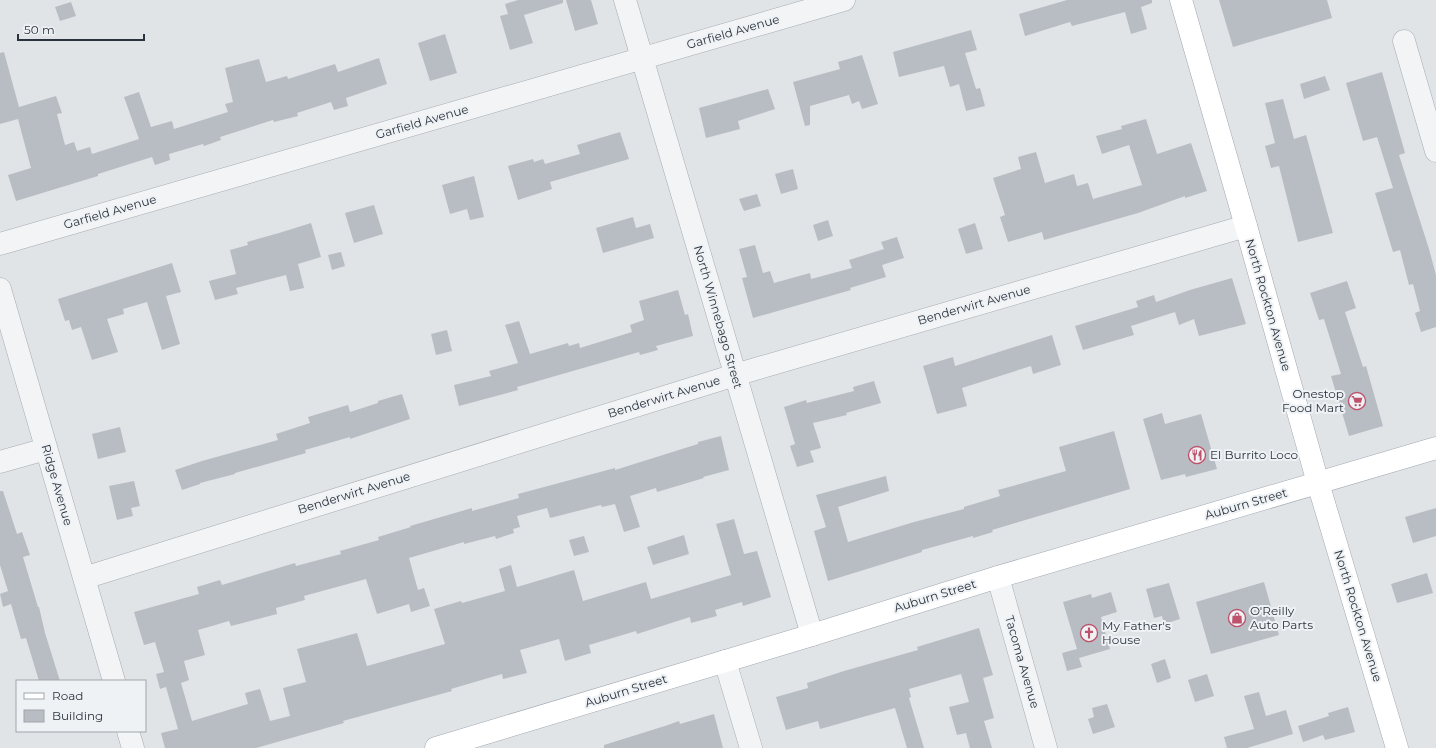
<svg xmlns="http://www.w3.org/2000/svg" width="1436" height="748" font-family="Montserrat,sans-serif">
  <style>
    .building { fill: #b8bdc4 }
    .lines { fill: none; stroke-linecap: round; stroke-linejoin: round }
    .minor-casing { stroke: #a6abb1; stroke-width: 23 }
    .major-casing { stroke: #a1a9b2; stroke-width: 23 }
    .minor { stroke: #f2f4f6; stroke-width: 22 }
    .major { stroke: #fff; stroke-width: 22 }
    .labels { text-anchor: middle; stroke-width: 4; stroke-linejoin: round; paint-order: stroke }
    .street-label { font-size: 12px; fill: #2a333d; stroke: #eff2f5 }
    .poi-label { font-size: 12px; fill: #2a333d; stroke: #eff2f5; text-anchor: start }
  </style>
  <rect width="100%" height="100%" fill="#e0e4e7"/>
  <path class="building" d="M 518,0 L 563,0 L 563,3 L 524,15 L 533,43 L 510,50 L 500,16 L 508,14 L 505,4 Z
    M 566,0 L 591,0 L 598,24 L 575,31 Z
    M 1067,0 L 1152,0 L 1152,3 L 1141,7 L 1147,29 L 1131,34 L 1125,12 L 1072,26 L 1070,22 L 1025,36 L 1019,14 Z
    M 1219,0 L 1327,0 L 1332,18 L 1233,47 Z
    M 71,2 L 76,16 L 60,21 L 55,7 Z
    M 971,30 L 977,50 L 965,53 L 976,89 L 980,88 L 985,106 L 966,111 L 959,84 L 950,87 L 944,66 L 899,77 L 893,52 Z
    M 445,34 L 457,73 L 430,81 L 418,43 Z
    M 4,52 L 19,107 L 56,96 L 62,113 L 57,114 L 65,145 L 74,142 L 77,151 L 90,147 L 92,154 L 139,139 L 124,97 L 139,92 L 151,127 L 172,121 L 174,129 L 228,112 L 225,104 L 233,102 L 225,68 L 259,59 L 266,82 L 287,76 L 288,79 L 335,64 L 338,72 L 379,58 L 387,84 L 346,98 L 348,106 L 334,110 L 331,102 L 297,113 L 298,116 L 274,122 L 273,120 L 220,137 L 221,140 L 204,146 L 203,144 L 169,154 L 170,160 L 155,165 L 152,157 L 98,174 L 98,176 L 16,201 L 8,175 L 31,168 L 18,119 L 0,124 L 0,53 Z
    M 862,55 L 878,104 L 862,109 L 859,101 L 852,104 L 849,95 L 810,106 L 810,125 L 805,126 L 793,82 L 840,69 L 838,62 Z
    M 1382,72 L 1405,153 L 1399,155 L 1429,249 L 1436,275 L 1436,327 L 1421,332 L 1415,313 L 1420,311 L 1413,284 L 1409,285 L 1400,250 L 1393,252 L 1375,193 L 1393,188 L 1377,137 L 1363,141 L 1346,83 Z
    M 1325,76 L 1330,90 L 1304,99 L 1300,84 Z
    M 768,89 L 775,109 L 738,121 L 740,129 L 706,138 L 699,108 Z
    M 1283,99 L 1294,139 L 1306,135 L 1333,233 L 1298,242 L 1279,166 L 1271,168 L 1265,146 L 1275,143 L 1265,103 Z
    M 1146,119 L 1157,154 L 1191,143 L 1207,191 L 1185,198 L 1185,196 L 1138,213 L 1044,240 L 1042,232 L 1008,242 L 1000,217 L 1005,215 L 993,178 L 1021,169 L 1018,157 L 1036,152 L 1045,183 L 1074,174 L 1077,186 L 1088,183 L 1093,199 L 1142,185 L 1129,145 L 1102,154 L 1096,136 L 1122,129 L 1121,126 Z
    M 620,132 L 629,159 L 550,182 L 552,189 L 518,200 L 508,166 L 533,159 L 534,162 L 543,159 L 545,164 L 580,154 L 577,145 Z
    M 793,169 L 798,189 L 781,194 L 775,174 Z
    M 474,176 L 484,217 L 470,220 L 467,209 L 450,214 L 442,185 Z
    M 757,194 L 761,206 L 744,211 L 739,199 Z
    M 374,205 L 383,234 L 354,243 L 345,213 Z
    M 633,217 L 636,228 L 650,224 L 654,238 L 603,253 L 596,228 Z
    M 828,220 L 833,236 L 818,241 L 813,225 Z
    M 311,223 L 321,257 L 298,264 L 304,288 L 290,291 L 286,275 L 236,288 L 238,294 L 215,300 L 209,281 L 236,274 L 230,250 L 248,245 L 247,242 L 279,233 Z
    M 975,223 L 983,249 L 966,254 L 958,229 Z
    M 897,237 L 904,258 L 882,265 L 886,277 L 850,288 L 851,290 L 753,318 L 742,278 L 747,277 L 739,249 L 755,245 L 763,273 L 770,271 L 774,283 L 810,273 L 811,279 L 852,268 L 849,260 L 884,249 L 881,242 Z
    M 341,252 L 345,266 L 332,270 L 328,255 Z
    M 172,263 L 181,292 L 166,296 L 180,344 L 162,350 L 147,302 L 123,309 L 124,314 L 107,319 L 118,352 L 92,360 L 81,327 L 72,330 L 69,320 L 65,321 L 58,299 Z
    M 1232,278 L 1246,324 L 1199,336 L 1194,319 L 1179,325 L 1175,312 L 1131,326 L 1134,335 L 1083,350 L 1075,326 L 1138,307 L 1136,301 L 1154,295 L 1156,302 L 1190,290 Z
    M 1347,281 L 1356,308 L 1345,312 L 1363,367 L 1366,366 L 1383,426 L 1349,436 L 1331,376 L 1341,374 L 1324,319 L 1319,320 L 1310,293 Z
    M 678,290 L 685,315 L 688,314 L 693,336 L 656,346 L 658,350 L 640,355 L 639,352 L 517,387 L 518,390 L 459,406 L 454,385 L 491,376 L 489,371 L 518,363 L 505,325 L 519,321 L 530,354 L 568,343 L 569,346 L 579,343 L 580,348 L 632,332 L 630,325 L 644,320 L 639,301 Z
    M 447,330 L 452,351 L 436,355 L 431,334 Z
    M 1052,335 L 1061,365 L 1033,374 L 1031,366 L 962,388 L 967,406 L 937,414 L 923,366 L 953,357 L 955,366 Z
    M 874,381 L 881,403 L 846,413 L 847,415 L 813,423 L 821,448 L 810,451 L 814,462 L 797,467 L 790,446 L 795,444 L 784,407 L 806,400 L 807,403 L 854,391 L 853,387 Z
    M 402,394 L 410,419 L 350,439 L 350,437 L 305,450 L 306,453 L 235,473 L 235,474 L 200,483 L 200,484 L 182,490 L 175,470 L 202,461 L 278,440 L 276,434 L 310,423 L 308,417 L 348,405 L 350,412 L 378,403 L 378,401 Z
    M 1162,413 L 1165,424 L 1201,414 L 1217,469 L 1186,477 L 1185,474 L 1161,480 L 1143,419 Z
    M 120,427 L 126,452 L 98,459 L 92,434 Z
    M 1114,431 L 1130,489 L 992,530 L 993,532 L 973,538 L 973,536 L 922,550 L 922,552 L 828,581 L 814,531 L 826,527 L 816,495 L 886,476 L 889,491 L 838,507 L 848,542 L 914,522 L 964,509 L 964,507 L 1000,496 L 998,490 L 1066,471 L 1059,447 Z
    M 721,436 L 729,470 L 703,477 L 704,478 L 657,492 L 656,488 L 630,496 L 640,527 L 624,532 L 615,504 L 602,507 L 601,505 L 550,518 L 547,508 L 517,516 L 520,527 L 513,529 L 514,533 L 496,539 L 495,536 L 464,544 L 464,542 L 409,558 L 418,590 L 424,588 L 430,606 L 411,612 L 409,604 L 377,614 L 366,579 L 304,596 L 305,600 L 276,608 L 277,614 L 231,626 L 229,621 L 198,630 L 205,655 L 184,661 L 189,680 L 181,683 L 192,721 L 248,704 L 245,693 L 260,689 L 270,721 L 290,716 L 283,688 L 306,682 L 297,649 L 357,633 L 367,666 L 445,644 L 434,609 L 461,601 L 462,603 L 505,591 L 499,569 L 511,565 L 517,587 L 574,570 L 583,601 L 646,582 L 651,599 L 731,575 L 716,524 L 734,519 L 744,554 L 757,551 L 771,597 L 743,606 L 742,602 L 715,610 L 717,616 L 691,623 L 690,617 L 637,634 L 636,631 L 589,645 L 591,653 L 565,661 L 559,639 L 520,650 L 527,673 L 503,679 L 502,674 L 451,689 L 452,691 L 343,721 L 344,723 L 256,748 L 165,748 L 161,733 L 178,729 L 166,687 L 160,689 L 156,674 L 164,672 L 155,642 L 144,645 L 134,612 L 199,594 L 197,587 L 220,580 L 222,585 L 295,563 L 296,566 L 341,554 L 340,551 L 379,540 L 378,537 L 411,527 L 410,526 L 472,508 L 472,511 L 519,498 L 518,494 L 615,468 L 615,470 L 698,444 L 698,442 Z
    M 134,481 L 140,506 L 131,508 L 133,516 L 117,520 L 109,486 Z
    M 0,491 L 3,491 L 17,534 L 22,532 L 30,555 L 23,557 L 38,607 L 39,607 L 45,633 L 60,681 L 39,681 L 26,638 L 21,639 L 11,604 L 3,607 L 0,594 L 8,591 L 0,565 Z
    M 1436,508 L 1436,536 L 1413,543 L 1405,517 Z
    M 684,535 L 689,554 L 653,565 L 647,547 Z
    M 584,536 L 589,552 L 574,556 L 569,540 Z
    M 1427,573 L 1433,593 L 1397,603 L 1391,584 Z
    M 1264,582 L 1279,635 L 1211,654 L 1196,602 Z
    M 1169,583 L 1180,619 L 1164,624 L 1162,616 L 1154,618 L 1146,589 Z
    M 1111,592 L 1117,612 L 1101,617 L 1110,649 L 1079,658 L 1082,667 L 1067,671 L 1062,653 L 1077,649 L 1063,602 L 1091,594 L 1092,598 Z
    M 979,628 L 993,675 L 983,678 L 994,718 L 984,721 L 992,748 L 970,748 L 966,733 L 957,735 L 949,707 L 969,702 L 961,674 L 909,689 L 911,697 L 909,698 L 924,748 L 907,748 L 895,708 L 820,729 L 818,721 L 786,730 L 776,697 L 808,688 L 807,683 L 844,671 L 918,650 L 917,647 Z
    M 1165,659 L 1171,678 L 1157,683 L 1151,664 Z
    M 1207,674 L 1214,696 L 1195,702 L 1188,680 Z
    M 1259,692 L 1266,716 L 1286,710 L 1293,734 L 1247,748 L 1227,748 L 1224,737 L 1254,729 L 1244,696 Z
    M 1107,704 L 1115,727 L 1093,734 L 1088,719 L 1094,717 L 1092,708 Z
    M 1348,707 L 1355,732 L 1325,740 L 1323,735 L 1303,742 L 1298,726 L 1329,716 L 1328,713 Z
    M 714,714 L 723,748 L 604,748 L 604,745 L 668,725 L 679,721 L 680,724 Z"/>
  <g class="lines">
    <g class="minor-casing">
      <path id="minor" d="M 625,0 L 812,635
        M 1404,41 L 1436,151
        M 0,244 L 844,0
        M 0,289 L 114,681
        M 0,462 L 46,449
        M 998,577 L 1046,748
        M 84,578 L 735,375 L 1246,226
        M 725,661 L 751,748
        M 128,731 L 133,748"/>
    </g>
    <g class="major-casing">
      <path id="major" d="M 1181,0 L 1246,226 L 1318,483 L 1397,748
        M 436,748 L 812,635 L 998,577 L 1436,448"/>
    </g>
    <use href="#minor" class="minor"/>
    <use href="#major" class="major"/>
  </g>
  <defs>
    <g id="supermarket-ring" transform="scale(0.9)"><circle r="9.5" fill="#eff2f5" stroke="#bf526b" stroke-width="1.5"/><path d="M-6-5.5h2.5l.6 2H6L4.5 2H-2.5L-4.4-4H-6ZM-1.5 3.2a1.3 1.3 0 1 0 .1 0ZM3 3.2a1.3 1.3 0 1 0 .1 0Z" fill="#bf526b"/></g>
    <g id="restaurant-ring" transform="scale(0.9)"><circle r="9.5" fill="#eff2f5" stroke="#bf526b" stroke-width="1.5"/><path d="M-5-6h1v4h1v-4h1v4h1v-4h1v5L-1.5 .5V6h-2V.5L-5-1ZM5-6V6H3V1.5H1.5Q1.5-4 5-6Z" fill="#bf526b"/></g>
    <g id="shop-ring" transform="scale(0.9)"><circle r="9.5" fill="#eff2f5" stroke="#bf526b" stroke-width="1.5"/><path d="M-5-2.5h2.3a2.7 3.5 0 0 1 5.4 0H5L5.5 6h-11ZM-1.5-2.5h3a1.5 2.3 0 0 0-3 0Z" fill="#bf526b"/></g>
    <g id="church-ring" transform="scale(0.9)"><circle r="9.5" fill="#eff2f5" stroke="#bf526b" stroke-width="1.5"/><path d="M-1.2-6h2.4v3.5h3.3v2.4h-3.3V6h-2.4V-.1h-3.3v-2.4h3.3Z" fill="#bf526b"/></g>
  </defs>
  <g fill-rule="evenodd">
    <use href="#supermarket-ring" x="1357" y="401"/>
    <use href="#restaurant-ring" x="1197" y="455"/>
    <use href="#shop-ring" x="1237" y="618"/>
    <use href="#church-ring" x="1089" y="633"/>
  </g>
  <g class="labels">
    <g class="street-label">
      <text transform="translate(733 32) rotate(-16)" y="4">Garfield Avenue</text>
      <text transform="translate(422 122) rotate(-16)" y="4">Garfield Avenue</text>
      <text transform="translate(110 212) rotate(-16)" y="4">Garfield Avenue</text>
      <text transform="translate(974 305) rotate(-16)" y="4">Benderwirt Avenue</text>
      <text transform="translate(1268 305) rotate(74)" y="4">North Rockton Avenue</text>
      <text transform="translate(718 317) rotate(74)" y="4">North Winnebago Street</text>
      <text transform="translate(664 397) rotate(-17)" y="4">Benderwirt Avenue</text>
      <text transform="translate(57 485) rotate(74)" y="4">Ridge Avenue</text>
      <text transform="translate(354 493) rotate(-17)" y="4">Benderwirt Avenue</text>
      <text transform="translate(1246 504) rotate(-16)" y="4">Auburn Street</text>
      <text transform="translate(935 596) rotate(-17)" y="4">Auburn Street</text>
      <text transform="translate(1358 616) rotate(73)" y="4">North Rockton Avenue</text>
      <text transform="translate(1022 662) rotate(74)" y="4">Tacoma Avenue</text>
      <text transform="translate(626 691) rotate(-17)" y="4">Auburn Street</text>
    </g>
    <g class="poi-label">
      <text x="1344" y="398" text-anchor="end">Onestop<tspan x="1344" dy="14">Food Mart</tspan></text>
      <text x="1210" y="459">El Burrito Loco</text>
      <text x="1250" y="615">O'Reilly<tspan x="1250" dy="14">Auto Parts</tspan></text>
      <text x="1102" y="630">My Father's<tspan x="1102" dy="14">House</tspan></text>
    </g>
  </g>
  <rect x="16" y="680" width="130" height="52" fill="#eff2f5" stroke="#a0a6ab"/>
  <rect x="24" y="693" width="20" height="6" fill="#ffffff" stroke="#a0a6ab"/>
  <text x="52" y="700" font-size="12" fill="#2a333d">Road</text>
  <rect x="24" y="710" width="20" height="12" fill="#b8bdc4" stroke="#a0a6ab"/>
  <text x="52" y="720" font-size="12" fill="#2a333d">Building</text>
  <path d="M18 34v6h126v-6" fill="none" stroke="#2a333d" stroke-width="2"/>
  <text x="24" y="34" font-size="12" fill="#2a333d" stroke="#eff2f5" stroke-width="3" paint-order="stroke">50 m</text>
</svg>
